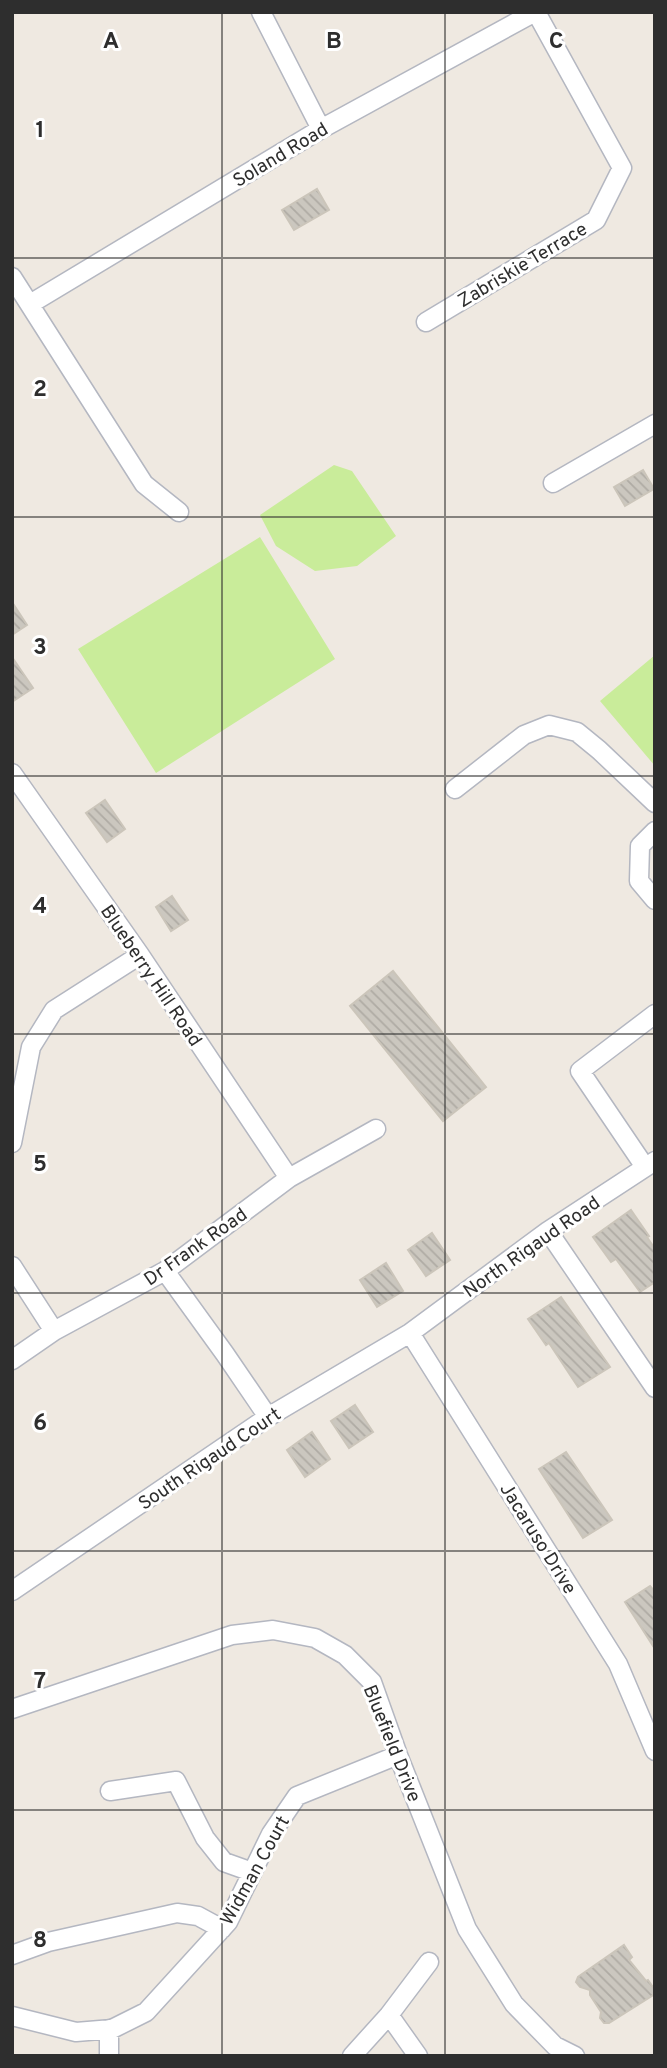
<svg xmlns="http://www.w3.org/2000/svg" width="667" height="2068" font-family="Overpass,sans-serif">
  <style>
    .pitch { fill: #c9ec9a }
    .building { fill: url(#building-back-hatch); stroke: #cbc5ba; stroke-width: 2 }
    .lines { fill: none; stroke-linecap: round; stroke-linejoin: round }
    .minor-casing { stroke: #b4b7c1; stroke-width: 21 }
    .minor { stroke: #fff; stroke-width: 18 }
    .grid { fill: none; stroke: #2e2e2e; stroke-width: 2; stroke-opacity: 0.55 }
    .labels { text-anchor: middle; stroke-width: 6; stroke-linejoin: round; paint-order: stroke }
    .street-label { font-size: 19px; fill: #2e2e2e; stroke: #fff }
    .grid-label { font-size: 23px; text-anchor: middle; font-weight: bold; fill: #2e2e2e; stroke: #fff; stroke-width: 6; stroke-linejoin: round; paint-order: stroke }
  </style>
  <defs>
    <pattern id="building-back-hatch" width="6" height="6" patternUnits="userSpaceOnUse" patternTransform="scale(1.75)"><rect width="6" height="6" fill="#cbc7bf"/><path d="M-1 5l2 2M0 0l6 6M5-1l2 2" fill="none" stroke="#afaba4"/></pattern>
  </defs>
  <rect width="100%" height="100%" fill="#efe9e1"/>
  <path class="pitch" d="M 334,465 L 352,471 L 396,536 L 357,566 L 315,571 L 276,546 L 260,515 Z
    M 260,537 L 335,659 L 156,773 L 78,649 Z
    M 655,655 L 655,766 L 600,701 Z"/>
  <path class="building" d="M 317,189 L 329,210 L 294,230 L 282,210 Z
    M 643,470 L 654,489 L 625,506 L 614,487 Z
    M 12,602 L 27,625 L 12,635 Z
    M 12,657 L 33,688 L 12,702 Z
    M 105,800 L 125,829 L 107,842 L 86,813 Z
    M 172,896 L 188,920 L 171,931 L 156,907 Z
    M 393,971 L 486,1087 L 443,1121 L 350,1006 Z
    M 631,1210 L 649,1236 L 647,1237 L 655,1249 L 655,1282 L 640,1292 L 616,1259 L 611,1262 L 593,1237 Z
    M 432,1233 L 450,1260 L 426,1276 L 408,1250 Z
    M 386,1263 L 403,1291 L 377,1307 L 360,1280 Z
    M 561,1297 L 610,1367 L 578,1387 L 549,1343 L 546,1345 L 528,1319 Z
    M 355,1405 L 373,1432 L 349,1448 L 331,1421 Z
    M 312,1432 L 330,1459 L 305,1477 L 287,1450 Z
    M 566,1452 L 612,1520 L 583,1538 L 539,1469 Z
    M 650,1586 L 655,1592 L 655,1649 L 625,1602 Z
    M 624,1945 L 632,1957 L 629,1960 L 646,1981 L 648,1980 L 655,1990 L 655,1994 L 609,2023 L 604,2023 L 600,2018 L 601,2012 L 590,1995 L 590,1990 L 580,1987 L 576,1982 L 578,1977 Z"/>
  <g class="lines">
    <g class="minor-casing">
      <path id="minor" d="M 261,12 L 321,129
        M 12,277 L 144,484 L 179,512
        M 30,304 L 321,129 L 535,12
        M 426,322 L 596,220 L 622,168 L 536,12
        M 553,483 L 655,424
        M 12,773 L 140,955 L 289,1178
        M 455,789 L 524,735 L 549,725 L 577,732 L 599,750 L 655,803
        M 655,831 L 640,846 L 639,881 L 655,900
        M 12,1143 L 31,1047 L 54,1010 L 140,955
        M 645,1167 L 580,1071 L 655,1014
        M 548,1231 L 655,1388
        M 12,1266 L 54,1331
        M 165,1271 L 225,1354 L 268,1417
        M 410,1333 L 618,1664 L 655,1751
        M 12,1360 L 54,1331 L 165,1271 L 289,1178 L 376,1129
        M 12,1591 L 268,1417 L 410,1333 L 548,1231 L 655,1161
        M 12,1709 L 232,1635 L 273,1630 L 315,1638 L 345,1655 L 372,1682 L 398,1755 L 467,1929 L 514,2004 L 555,2046 L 575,2056
        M 110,1791 L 176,1781 L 205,1838 L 224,1862 L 252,1872
        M 12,1955 L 48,1942 L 177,1913 L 198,1916 L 222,1929
        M 389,2015 L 418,2056
        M 12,2016 L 76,2032 L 112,2029 L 146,2012 L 228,1922 L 271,1834 L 297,1796 L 398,1755
        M 109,2029 L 109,2056
        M 352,2056 L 389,2015 L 429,1962"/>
    </g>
    <use href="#minor" class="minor"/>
  </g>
  <path class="grid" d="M 222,12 L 222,2056M 445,12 L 445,2056M 12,258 L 655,258M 12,517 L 655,517M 12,776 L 655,776M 12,1034 L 655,1034M 12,1293 L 655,1293M 12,1551 L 655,1551M 12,1810 L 655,1810"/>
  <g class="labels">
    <g class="street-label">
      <text transform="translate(280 154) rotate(-31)" y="7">Soland Road</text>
      <text transform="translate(522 264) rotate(-31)" y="7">Zabriskie Terrace</text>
      <text transform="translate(152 975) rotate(56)" y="7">Blueberry Hill Road</text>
      <text transform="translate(195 1246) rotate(-35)" y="7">Dr Frank Road</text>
      <text transform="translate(531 1246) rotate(-35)" y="7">North Rigaud Road</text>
      <text transform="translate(209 1458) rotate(-34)" y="7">South Rigaud Court</text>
      <text transform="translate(539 1538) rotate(58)" y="7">Jacaruso Drive</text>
      <text transform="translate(393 1743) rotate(68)" y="7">Bluefield Drive</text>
      <text transform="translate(254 1870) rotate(-61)" y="7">Widman Court</text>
    </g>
  </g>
  <g class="grid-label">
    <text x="111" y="48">A</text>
    <text x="334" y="48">B</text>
    <text x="556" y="48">C</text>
    <text x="40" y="137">1</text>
    <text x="40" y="396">2</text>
    <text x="40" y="654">3</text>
    <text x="40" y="913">4</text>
    <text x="40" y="1171">5</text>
    <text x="40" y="1430">6</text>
    <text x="40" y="1688">7</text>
    <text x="40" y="1947">8</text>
  </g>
  <rect width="667" height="2068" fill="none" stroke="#2e2e2e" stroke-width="28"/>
</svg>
